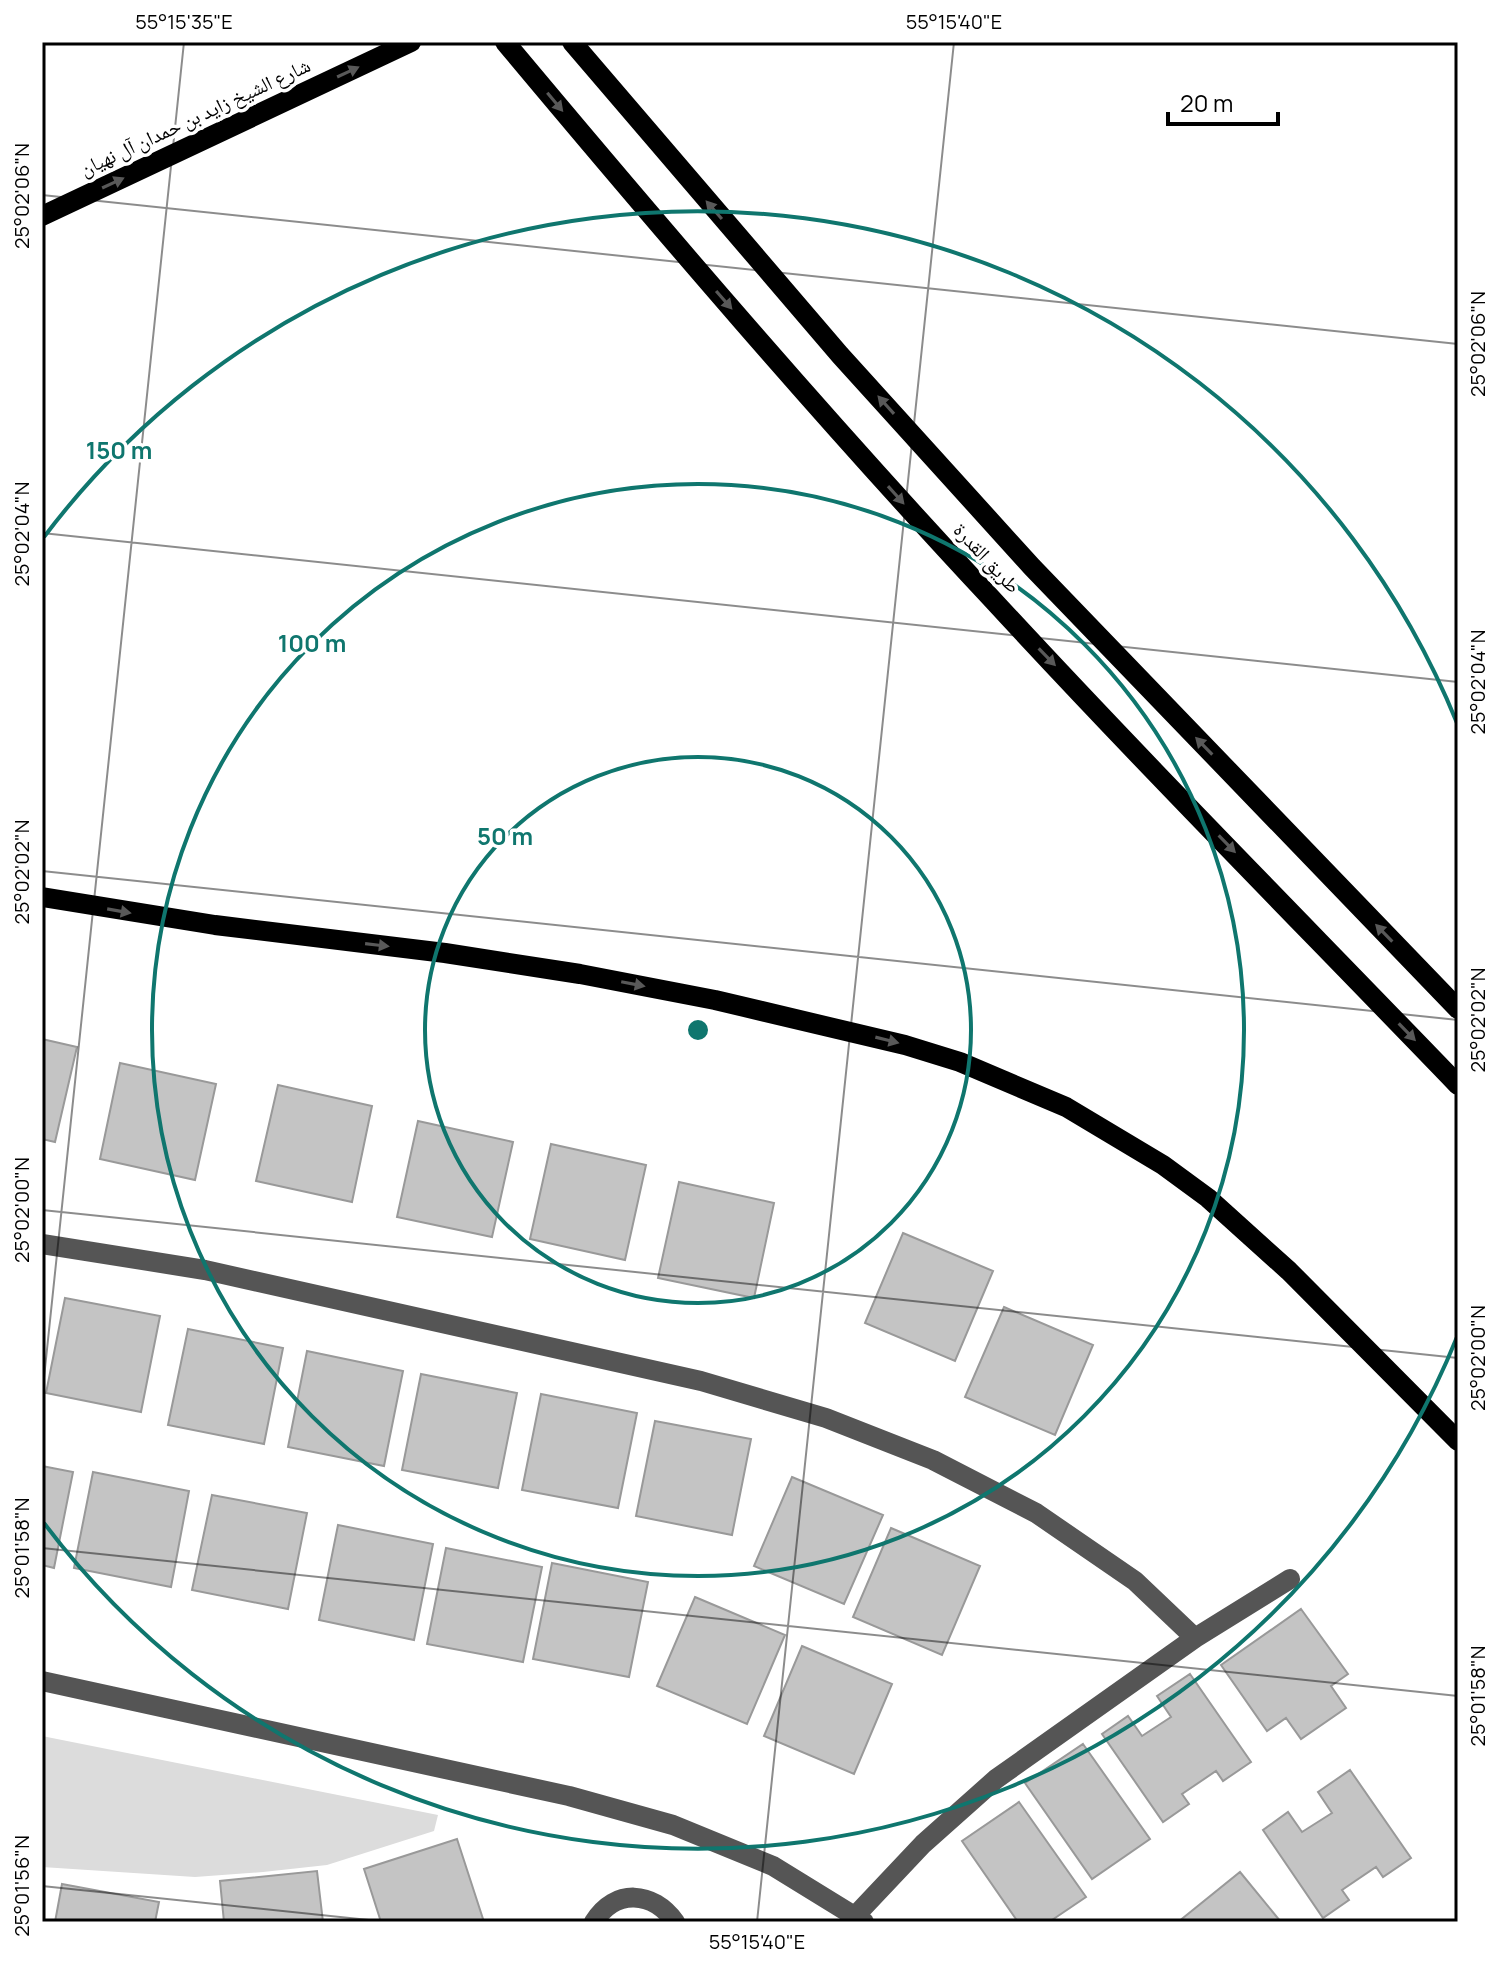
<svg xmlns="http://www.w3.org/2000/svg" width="1500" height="1964" font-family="Manrope,'Noto Naskh Arabic',sans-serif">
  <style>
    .green { fill: #dcdcdc }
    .building { fill: #c4c4c4; stroke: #999; stroke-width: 2 }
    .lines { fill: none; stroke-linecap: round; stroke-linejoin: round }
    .minor { stroke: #555; stroke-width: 20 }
    .major { stroke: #000; stroke-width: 20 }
    .oneway { fill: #595959 }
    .ticks { fill: none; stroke: #000; stroke-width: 2; stroke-opacity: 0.45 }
    .ring { fill: none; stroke: #0f766e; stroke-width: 4 }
    .labels { text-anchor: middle; stroke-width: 7; stroke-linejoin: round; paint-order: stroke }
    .street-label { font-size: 20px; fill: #000; stroke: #fff }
    .centre { fill: #0f766e; stroke: #fff; stroke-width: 4 }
    .ring-label { font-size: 24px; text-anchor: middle; font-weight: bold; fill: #0f766e; stroke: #fff; stroke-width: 7; stroke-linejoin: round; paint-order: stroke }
    .neatline { fill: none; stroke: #000; stroke-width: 3 }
    .ticks-label { font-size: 20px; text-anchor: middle; fill: #000 }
  </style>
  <rect width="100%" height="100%" fill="#fff"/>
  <path class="green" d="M 42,1736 L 438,1815 L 434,1831 L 327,1865 L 263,1872 L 195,1877 L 42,1867 Z"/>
  <path class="building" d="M 42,1039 L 77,1047 L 55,1142 L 42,1139 Z
    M 120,1063 L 216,1084 L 195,1180 L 100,1159 Z
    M 278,1085 L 372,1106 L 352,1202 L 256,1181 Z
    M 418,1121 L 513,1142 L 492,1237 L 397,1217 Z
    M 551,1144 L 646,1165 L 625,1260 L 530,1239 Z
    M 679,1182 L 774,1203 L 754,1298 L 658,1278 Z
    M 903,1233 L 993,1271 L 955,1361 L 865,1323 Z
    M 65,1298 L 160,1316 L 141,1412 L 46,1393 Z
    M 1004,1307 L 1093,1345 L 1055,1435 L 965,1397 Z
    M 188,1329 L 283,1348 L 264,1444 L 168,1425 Z
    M 307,1351 L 403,1371 L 384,1466 L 288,1447 Z
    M 421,1374 L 517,1393 L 498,1488 L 402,1470 Z
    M 541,1394 L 637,1413 L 618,1508 L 522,1490 Z
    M 655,1421 L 751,1439 L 732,1535 L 636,1516 Z
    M 42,1466 L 73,1472 L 54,1568 L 42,1565 Z
    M 93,1472 L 189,1491 L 171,1587 L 74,1568 Z
    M 792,1477 L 883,1515 L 844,1604 L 754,1566 Z
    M 212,1495 L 307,1513 L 288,1609 L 192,1590 Z
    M 338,1525 L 433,1544 L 414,1640 L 319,1620 Z
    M 891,1528 L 980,1566 L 942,1655 L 853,1617 Z
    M 446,1548 L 542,1567 L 523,1662 L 427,1644 Z
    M 552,1563 L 648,1582 L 629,1677 L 533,1659 Z
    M 695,1597 L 785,1635 L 747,1724 L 657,1686 Z
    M 1301,1609 L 1348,1674 L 1331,1686 L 1346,1708 L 1301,1739 L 1286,1718 L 1267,1731 L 1221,1665 Z
    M 802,1646 L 892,1684 L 854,1774 L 764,1736 Z
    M 1190,1674 L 1251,1762 L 1223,1781 L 1216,1771 L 1182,1794 L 1189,1804 L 1163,1822 L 1102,1734 L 1128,1716 L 1142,1736 L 1171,1717 L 1157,1696 Z
    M 1083,1744 L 1150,1839 L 1092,1879 L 1025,1783 Z
    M 1350,1770 L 1411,1858 L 1383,1877 L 1376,1867 L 1342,1890 L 1349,1900 L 1323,1918 L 1263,1830 L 1288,1812 L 1302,1832 L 1332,1813 L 1318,1792 Z
    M 1019,1802 L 1086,1897 L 1049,1922 L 1018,1922 L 962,1841 Z
    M 457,1839 L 484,1922 L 381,1922 L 364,1869 Z
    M 317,1871 L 323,1922 L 224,1922 L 220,1881 Z
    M 1240,1872 L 1281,1922 L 1178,1922 Z
    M 62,1884 L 159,1902 L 155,1922 L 55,1922 Z"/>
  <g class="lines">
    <path class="minor" d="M 42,1244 L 205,1270 L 701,1381 L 826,1418 L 933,1460 L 1036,1513 L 1135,1581 L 1195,1638
      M 42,1681 L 569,1796 L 673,1825 L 773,1866 L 864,1922
      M 856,1915 L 923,1844 L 996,1779 L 1195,1638 L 1290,1579
      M 594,1922 C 615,1888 653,1891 675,1922"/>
    <path class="major" d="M 505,42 C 663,231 823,418 991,598 C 1143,763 1302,923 1458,1085
      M 572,42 L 840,355 L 1032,567 L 1458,1009
      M 42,216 L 411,42
      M 42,897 L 215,925 L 445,953 L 580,974 L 715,1000 L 905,1045 L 960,1062 L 1066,1107 L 1163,1165 L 1208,1198 L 1289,1271 L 1458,1441"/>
  </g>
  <defs><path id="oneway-solid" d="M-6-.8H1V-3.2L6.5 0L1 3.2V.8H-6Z" transform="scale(2)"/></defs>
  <g class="oneway">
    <use href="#oneway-solid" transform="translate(348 72) rotate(-25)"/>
    <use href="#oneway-solid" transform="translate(555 102) rotate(50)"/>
    <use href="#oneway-solid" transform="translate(113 183) rotate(-25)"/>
    <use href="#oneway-solid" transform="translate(714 210) rotate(-131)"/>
    <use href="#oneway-solid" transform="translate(724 300) rotate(49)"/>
    <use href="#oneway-solid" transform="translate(886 405) rotate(-132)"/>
    <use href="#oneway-solid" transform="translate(896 495) rotate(48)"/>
    <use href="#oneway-solid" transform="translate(1047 657) rotate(46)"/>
    <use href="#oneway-solid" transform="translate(1204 746) rotate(-134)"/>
    <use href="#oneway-solid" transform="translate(1227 844) rotate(46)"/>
    <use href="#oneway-solid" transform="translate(119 911) rotate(10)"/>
    <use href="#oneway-solid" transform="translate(1384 933) rotate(-134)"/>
    <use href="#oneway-solid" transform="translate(377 945) rotate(7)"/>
    <use href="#oneway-solid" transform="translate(633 984) rotate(11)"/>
    <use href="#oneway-solid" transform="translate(1407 1032) rotate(46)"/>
    <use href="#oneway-solid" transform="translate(887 1040) rotate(14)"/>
  </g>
  <path class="ticks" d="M 42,195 L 1458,344M 42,533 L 1458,682M 42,871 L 1458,1020M 42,1210 L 1458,1358M 42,1397 L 184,42M 42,1548 L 1458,1696M 42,1886 L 388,1922M 757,1922 L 954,42"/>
  <g class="ring">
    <circle cx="698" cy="1030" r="273"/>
    <circle cx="698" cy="1030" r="546"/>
    <path d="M1457 1337A819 819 0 0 1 44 1523M44 537A819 819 0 0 1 1457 723"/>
  </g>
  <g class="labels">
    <g class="street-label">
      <text transform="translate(195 117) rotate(-25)" y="7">شارع الشيخ زايد بن حمدان آل نهيان</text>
      <text transform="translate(987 558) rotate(47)" y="7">طريق القدرة</text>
    </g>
  </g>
  <circle cx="698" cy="1030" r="12" class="centre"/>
  <g class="ring-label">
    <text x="119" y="459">150 m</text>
    <text x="312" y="652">100 m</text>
    <text x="505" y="845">50 m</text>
  </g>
  <rect width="1500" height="1964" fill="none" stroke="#ffffff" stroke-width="88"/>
  <path d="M1168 112v12h110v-12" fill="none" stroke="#000000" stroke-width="4"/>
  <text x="1180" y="112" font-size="24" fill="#000000" stroke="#ffffff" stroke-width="6" paint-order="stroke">20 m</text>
  <rect x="44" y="44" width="1412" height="1876" class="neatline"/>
  <g class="ticks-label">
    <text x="184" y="29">55°15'35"E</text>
    <text x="954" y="29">55°15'40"E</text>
    <text transform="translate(22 196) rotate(-90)" y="7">25°02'06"N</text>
    <text transform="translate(1478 344) rotate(-90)" y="7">25°02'06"N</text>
    <text transform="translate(22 534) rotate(-90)" y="7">25°02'04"N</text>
    <text transform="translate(1478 682) rotate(-90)" y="7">25°02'04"N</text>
    <text transform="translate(22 872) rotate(-90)" y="7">25°02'02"N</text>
    <text transform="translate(1478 1020) rotate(-90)" y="7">25°02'02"N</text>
    <text transform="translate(22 1210) rotate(-90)" y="7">25°02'00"N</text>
    <text transform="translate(1478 1358) rotate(-90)" y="7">25°02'00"N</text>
    <text transform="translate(22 1548) rotate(-90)" y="7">25°01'58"N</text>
    <text transform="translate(1478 1696) rotate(-90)" y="7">25°01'58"N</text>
    <text transform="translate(22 1886) rotate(-90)" y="7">25°01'56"N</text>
    <text x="757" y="1949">55°15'40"E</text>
  </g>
</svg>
